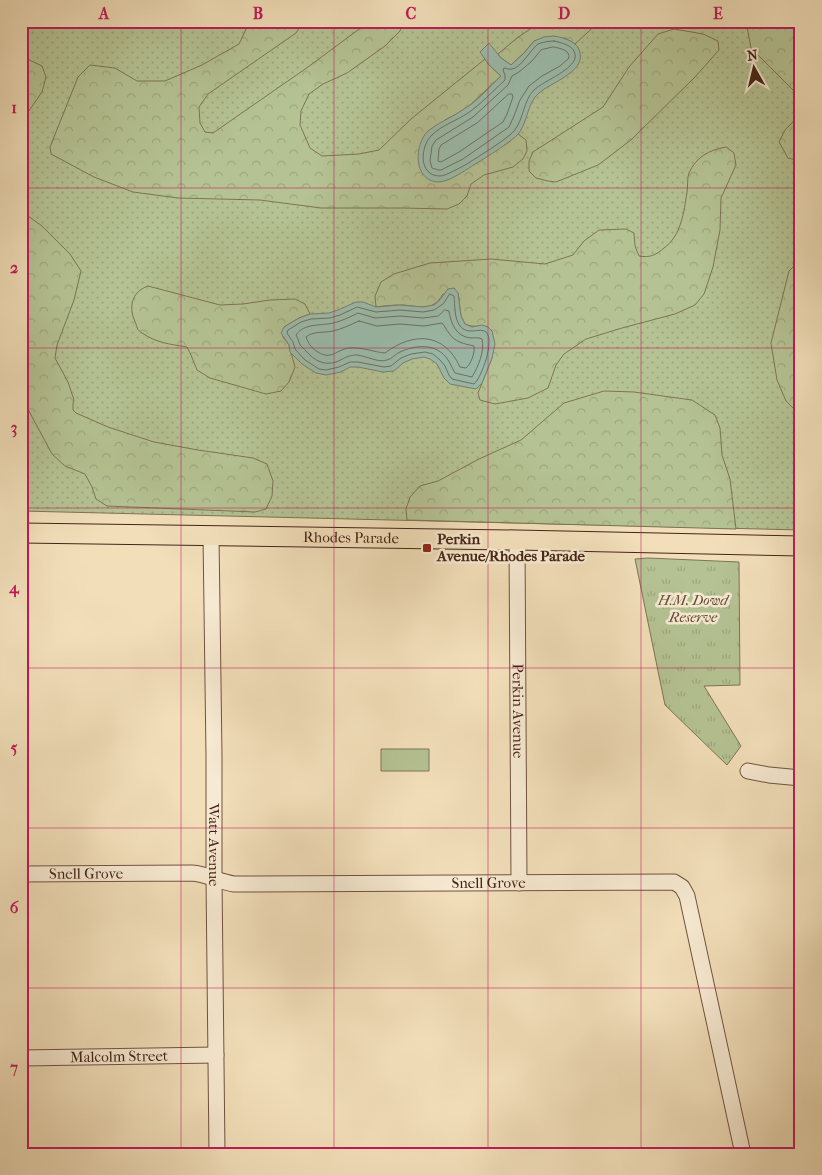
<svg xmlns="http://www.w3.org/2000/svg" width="822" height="1175" font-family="'IM FELL French Canon',serif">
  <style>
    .grass { fill: url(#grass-dots); stroke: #7d7456 }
    .forest { fill: url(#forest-crowns); stroke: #7d7456 }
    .park { fill: url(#park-tufts); stroke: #7d7456 }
    .pitch { fill: #b5c394; stroke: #7d7456 }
    .water { fill: #9bbdad; stroke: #798071 }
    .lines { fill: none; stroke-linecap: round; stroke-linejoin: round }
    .shore { stroke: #707062; stroke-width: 1 }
    .minor-casing { stroke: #705340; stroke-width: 17 }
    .major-casing { stroke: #452417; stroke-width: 21 }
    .minor { stroke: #f7ead2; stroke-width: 15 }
    .major { stroke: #f2dfba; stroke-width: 19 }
    .grid { fill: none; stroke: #c2185b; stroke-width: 1; stroke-opacity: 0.55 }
    .poi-dot { fill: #8f2418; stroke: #f7ead2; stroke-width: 2 }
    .labels { text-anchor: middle; stroke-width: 5; stroke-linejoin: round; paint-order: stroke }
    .street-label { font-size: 15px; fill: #452417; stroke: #f7ead2 }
    .poi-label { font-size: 15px; font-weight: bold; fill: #452417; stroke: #f7ead2; text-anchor: start }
    .park-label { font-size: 15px; font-style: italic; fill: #614c36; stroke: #f7ead2 }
    .neatline { fill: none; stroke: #c2185b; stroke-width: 2 }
    .grid-label { font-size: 16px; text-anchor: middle; font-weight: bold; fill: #c2185b }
  </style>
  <defs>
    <pattern id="grass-dots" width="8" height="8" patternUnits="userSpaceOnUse" patternTransform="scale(1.25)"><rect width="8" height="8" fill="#b5c394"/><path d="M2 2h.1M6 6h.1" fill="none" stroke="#9da77f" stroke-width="1.8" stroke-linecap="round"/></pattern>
    <pattern id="forest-crowns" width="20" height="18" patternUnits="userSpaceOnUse" patternTransform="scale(1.25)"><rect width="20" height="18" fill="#b5c394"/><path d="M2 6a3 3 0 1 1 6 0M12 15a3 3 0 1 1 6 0" fill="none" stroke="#9da77f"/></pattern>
    <pattern id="park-tufts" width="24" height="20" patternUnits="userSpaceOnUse" patternTransform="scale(1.25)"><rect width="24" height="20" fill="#b5c394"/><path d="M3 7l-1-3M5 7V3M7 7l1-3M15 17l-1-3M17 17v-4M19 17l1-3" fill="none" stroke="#9da77f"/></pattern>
  </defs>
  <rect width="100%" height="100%" fill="#f2dfba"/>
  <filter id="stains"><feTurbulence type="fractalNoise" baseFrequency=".004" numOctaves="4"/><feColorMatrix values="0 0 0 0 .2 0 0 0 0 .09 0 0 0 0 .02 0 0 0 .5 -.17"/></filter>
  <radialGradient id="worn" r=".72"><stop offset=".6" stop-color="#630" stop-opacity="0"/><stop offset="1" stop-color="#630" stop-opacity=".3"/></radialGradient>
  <path class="grass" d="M 21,21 L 801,21 L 801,530 L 21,511 Z"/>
  <path class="forest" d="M 250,21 L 304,21 L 296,33 L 208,94 L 199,107 L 200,123 L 205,132 L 213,133 L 308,67 L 370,21 L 403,21 L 400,31 L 385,46 L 347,73 L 323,84 L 309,94 L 301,111 L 300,125 L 310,148 L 322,156 L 359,154 L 379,150 L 411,119 L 485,59 L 489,65 L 501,76 L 466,109 L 445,120 L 505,145 L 518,134 L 526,140 L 527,151 L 523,159 L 513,167 L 484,175 L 471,184 L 467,196 L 459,204 L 447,209 L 402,208 L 321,208 L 260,200 L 178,198 L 133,192 L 94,177 L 51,154 L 50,147 L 78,77 L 90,65 L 115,68 L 137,81 L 165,81 L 202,65 L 239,44 Z
    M 542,21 L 600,21 L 575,44 L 565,38 L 534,41 L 524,53 L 511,65 L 501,58 L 498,54 L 517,38 Z
    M 746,21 L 801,21 L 801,161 L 788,158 L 779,142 L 785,130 L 793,122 L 799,111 L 799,96 L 751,48 Z
    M 674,29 L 703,34 L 718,41 L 719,50 L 695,77 L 631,140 L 598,165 L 556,182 L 548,181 L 536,178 L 529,171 L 529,161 L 533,152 L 603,107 L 629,67 L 658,34 Z
    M 21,56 L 42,66 L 46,77 L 42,92 L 21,122 Z
    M 726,147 L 734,153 L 736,165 L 721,198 L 720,230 L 713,267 L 704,294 L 695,305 L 675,314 L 622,328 L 586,339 L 564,354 L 556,365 L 548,388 L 528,398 L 495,404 L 480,400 L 478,393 L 492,358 L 488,327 C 479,325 474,328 465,324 L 461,316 L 458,293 L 443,294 C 431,314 419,305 400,305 C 392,305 384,306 376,307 L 375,296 L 381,282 L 394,274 L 430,263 L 491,259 L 545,264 L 573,255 L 584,241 L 599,230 L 626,229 L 634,233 L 635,246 L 639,256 C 650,258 656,255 664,248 C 681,236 684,212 687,192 C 688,186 687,178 689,173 C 696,157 709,150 726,147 Z
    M 21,211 L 42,226 L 70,254 L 81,271 L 74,300 L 57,345 L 55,358 L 68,382 L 74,400 L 73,404 L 73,410 L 76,413 L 108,427 L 154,442 L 198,450 L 253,458 L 267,464 L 273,481 L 272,496 L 266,509 L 255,512 L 107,506 L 96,499 L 92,487 L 85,474 L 65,466 L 52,454 L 30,413 L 21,395 Z
    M 801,241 L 801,407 L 800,410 L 794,409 L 786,401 L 777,380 L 771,343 L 789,271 L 794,266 L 795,259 L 799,251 Z
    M 148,286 L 220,305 L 243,304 L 270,300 L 295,299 L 305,304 L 310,314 L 299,318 L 284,327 L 283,337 L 289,345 L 295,367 L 289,382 L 281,391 L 266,394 L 210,378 L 197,370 L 191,355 L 187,347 C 169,344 157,343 142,333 C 138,331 137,328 136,324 C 128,308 131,292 148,286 Z
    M 604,391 L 634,392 L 692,400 L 715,415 L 720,428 L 722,455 L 730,479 L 736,529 L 407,520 L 406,509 L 410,497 L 420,486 L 438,481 L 479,459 L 521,440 L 564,403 Z"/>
  <path class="park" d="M 648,558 L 739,562 L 740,685 L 704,686 L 741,746 L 727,765 L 665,705 L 635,559 Z"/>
  <path class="pitch" d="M 381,749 L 429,749 L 429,771 L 381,771 Z"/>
  <path class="water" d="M 554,36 C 564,38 578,41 580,53 C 585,72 550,83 539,93 C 527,103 528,121 519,133 C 512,142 480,161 469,168 C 461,173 448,182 438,182 C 413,181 414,144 428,131 C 439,122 453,117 464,109 C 478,101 489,87 501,76 L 489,65 L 480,52 L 489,43 L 501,58 L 511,65 L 524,53 L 534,41 L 544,37 Z
    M 454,288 L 458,293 L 461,316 L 465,324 L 472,327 L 482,325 L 488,327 L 492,331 L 495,344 L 492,358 L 482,383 L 476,389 L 450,384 L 444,378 L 437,364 L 430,359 L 424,357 L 412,359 L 403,363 L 394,371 L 383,372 L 358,367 L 350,367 L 341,372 L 326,375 L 316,373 L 302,364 L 290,352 L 289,345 L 281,333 L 284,327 L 299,318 L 310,314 L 329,313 L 338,310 L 356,302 L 363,302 L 376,307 L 400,305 L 423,307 L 434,305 L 439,301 L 448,289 Z"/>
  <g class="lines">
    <path class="shore" d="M 554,41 C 562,43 573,45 575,54 C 579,68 543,81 534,90 C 523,101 524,119 514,131 C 506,140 479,156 467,164 C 461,167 446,176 440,176 C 418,176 420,146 432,135 C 442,125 456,121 468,113 C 481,104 493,91 505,80 L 505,75 L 503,70 L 504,68 C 507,68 509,70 512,69 C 521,68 531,49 538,44 C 543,42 549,41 554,41 Z
      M 553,47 C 560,48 570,50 569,58 L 560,66 L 542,76 L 529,86 L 520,100 L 514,116 L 509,127 L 463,159 L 441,170 L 438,170 L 432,168 L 430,161 L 432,146 L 436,140 L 473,117 L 508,85 L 512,76 L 519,72 L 532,61 L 541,50 Z
      M 509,94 L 512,94 L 513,97 L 507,114 L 503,122 L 459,152 L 441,162 L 438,161 L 439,149 L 441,145 L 477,123 Z
      M 450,294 L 454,296 C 455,305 454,318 460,326 C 468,336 480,327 486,332 C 495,340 482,377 474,384 L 452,379 L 449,375 L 445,366 L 440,360 L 433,354 L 425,352 L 411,354 L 401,358 L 391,366 L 384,367 L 358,362 L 350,362 L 339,367 L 326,370 L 319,369 L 305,360 L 295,349 L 293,342 L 287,333 L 288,330 L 301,322 L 311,319 L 330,318 L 340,315 L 357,307 L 376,312 L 400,310 L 423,312 L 434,310 L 443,304 Z
      M 445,310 L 449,311 C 451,324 456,336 470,338 C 475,338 478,337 482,339 C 485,351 478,367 472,377 L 455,373 C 452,368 450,362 446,357 C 434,343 415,345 400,352 C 395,354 392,359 387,360 C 378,363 367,356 357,355 C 347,355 344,359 336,362 C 323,366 314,360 306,351 C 305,350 301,346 300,345 C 299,342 298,338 296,335 C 304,323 320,326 333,323 C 342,321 350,317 358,313 L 375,318 L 400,316 L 423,318 L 438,316 Z
      M 359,321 L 377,326 L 400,324 L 424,326 L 442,323 C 445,326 446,330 449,333 C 454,342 465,344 474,346 C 475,353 471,364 466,368 L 460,367 C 444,332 413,332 385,353 C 374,352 362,347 350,348 C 336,349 332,361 318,352 C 312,349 308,343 306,337 C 313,331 324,333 333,331 C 342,329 350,325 359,321 Z"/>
    <g class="minor-casing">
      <g id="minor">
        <path id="s1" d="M 211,535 L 214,756 L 214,879 L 217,1154"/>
        <path id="s2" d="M 517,540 L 519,883"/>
        <path d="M 748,771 L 769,775 L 801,778"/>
        <path id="s3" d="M 21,874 L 192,873 C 207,874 219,882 234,884 L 674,882 L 682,887 L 687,896 L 743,1154"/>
        <path id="s4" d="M 21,1058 L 216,1055"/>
      </g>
    </g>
    <g class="major-casing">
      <g id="major">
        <path id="s5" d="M 21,533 L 517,540 L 801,546"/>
      </g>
    </g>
    <use href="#minor" class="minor"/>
    <use href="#major" class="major"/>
  </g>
  <path class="grid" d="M 181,21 L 181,1154M 334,21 L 334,1154M 488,21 L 488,1154M 641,21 L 641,1154M 21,188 L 801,188M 21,348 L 801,348M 21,508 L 801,508M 21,668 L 801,668M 21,828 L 801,828M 21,988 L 801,988"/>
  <rect class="poi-dot" x="422" y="543" width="10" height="10" rx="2.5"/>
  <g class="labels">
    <g class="street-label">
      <text dy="5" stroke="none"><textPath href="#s5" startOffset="330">Rhodes Parade</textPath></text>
      <text dy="5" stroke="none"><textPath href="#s2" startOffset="171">Perkin Avenue</textPath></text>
      <text dy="5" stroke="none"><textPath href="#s1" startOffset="310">Watt Avenue</textPath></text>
      <text dy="5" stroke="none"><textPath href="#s3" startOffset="65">Snell Grove</textPath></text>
      <text dy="5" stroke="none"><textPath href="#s3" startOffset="469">Snell Grove</textPath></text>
      <text dy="5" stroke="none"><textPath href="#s4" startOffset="98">Malcolm Street</textPath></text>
    </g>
    <g class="poi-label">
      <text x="437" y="544">Perkin<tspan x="437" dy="17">Avenue/Rhodes Parade</tspan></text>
    </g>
    <g class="park-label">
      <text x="693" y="605">H.M. Dowd<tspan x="693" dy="17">Reserve</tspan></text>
    </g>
  </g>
  <rect width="822" height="1175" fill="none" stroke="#f2dfba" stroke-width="55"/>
  <g transform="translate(754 68) rotate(352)" stroke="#f7ead2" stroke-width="4" paint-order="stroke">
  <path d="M0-4L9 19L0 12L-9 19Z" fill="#452417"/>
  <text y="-8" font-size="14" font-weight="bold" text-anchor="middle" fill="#452417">N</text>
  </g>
  <rect x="28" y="28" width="766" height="1120" class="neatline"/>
  <g class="grid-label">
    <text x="104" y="19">A</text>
    <text x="258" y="19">B</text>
    <text x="411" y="19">C</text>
    <text x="564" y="19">D</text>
    <text x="718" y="19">E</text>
    <text x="14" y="113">1</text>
    <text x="14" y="273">2</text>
    <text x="14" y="433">3</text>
    <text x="14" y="593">4</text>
    <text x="14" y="753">5</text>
    <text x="14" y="913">6</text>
    <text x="14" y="1073">7</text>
  </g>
  <rect width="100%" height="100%" filter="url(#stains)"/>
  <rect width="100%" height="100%" fill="url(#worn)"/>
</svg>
